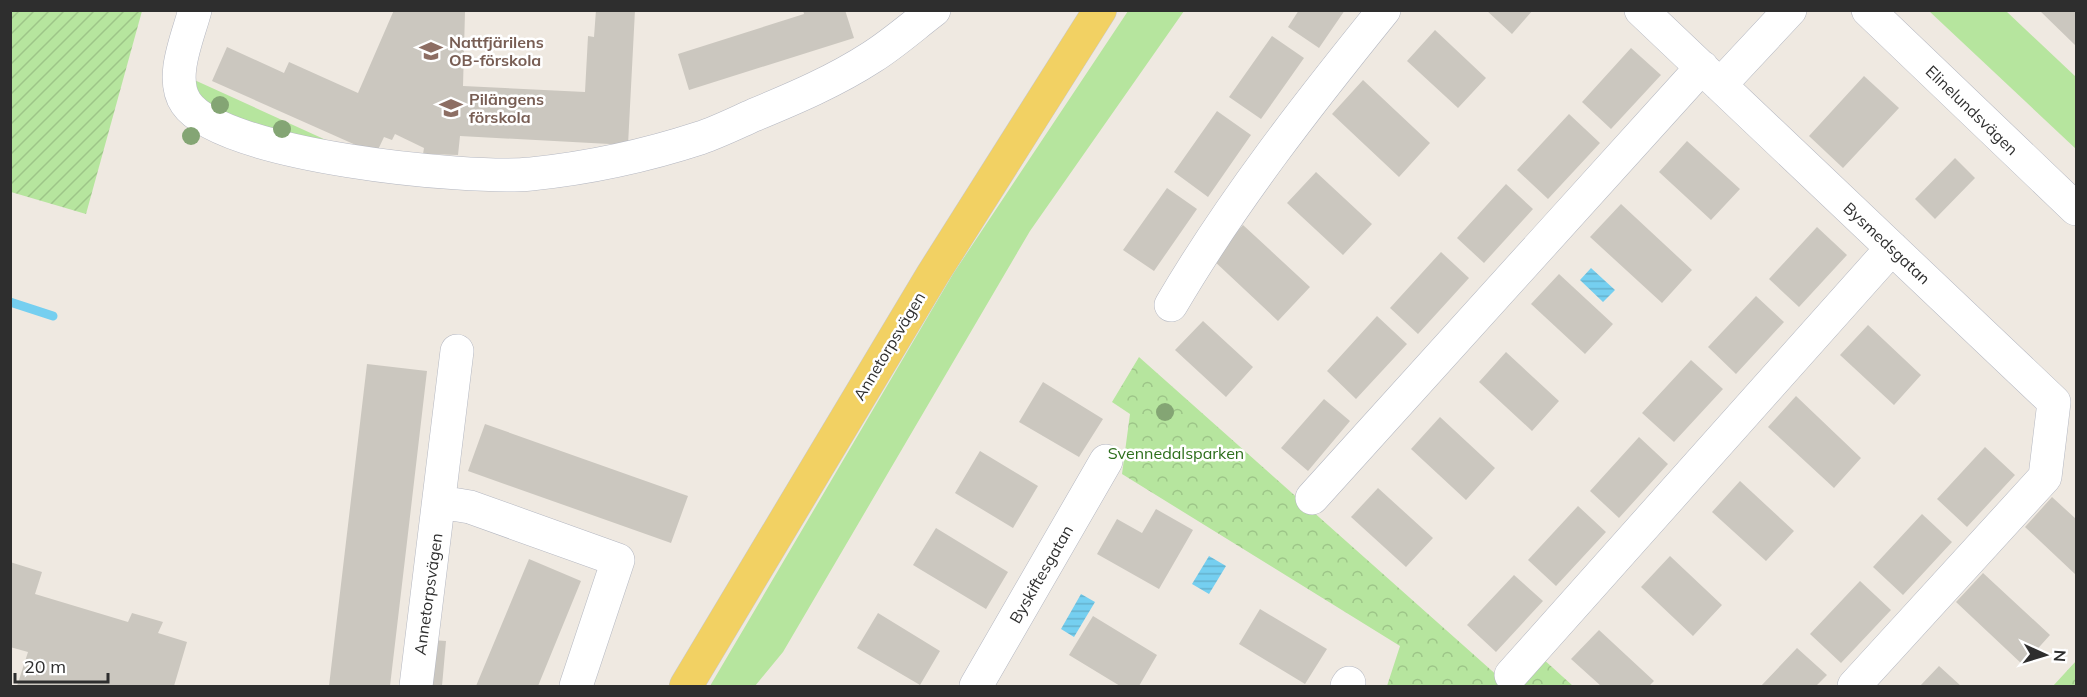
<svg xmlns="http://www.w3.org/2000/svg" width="2087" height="697" font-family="Mulish,sans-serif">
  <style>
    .grass { fill: #b6e59e }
    .park { fill: url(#park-crowns) }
    .garden { fill: url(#garden-furrows) }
    .water { fill: url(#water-rules) }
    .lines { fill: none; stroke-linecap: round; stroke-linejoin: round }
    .stream { stroke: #75cff0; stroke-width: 9 }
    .building { fill: #cbc7bf }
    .minor-casing { stroke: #b4b7c1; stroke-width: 34 }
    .major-casing { stroke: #c9c9c9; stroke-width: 34 }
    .minor { stroke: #fff; stroke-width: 33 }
    .major { stroke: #f2d163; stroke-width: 33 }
    .tree { fill: #84a574 }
    .labels { text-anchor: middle; stroke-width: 5; stroke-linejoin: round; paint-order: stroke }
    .education-label { font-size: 16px; font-weight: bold; fill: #785e54; stroke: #fff; text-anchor: start }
    .street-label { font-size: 16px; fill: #2e2e2e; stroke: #fff }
    .park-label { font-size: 16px; fill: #2c6e1b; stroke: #fff }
  </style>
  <defs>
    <pattern id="park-crowns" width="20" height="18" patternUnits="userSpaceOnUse" patternTransform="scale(1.5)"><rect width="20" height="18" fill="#b6e59e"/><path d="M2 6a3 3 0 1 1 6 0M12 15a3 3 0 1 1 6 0" fill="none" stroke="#9dc588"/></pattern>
    <pattern id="garden-furrows" width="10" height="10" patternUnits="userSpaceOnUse" patternTransform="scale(1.5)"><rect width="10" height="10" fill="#b6e59e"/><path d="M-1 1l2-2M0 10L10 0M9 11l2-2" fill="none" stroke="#9dc588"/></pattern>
    <pattern id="water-rules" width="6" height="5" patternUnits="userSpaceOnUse" patternTransform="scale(1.5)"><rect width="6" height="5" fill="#75cff0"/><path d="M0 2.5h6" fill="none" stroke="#66b2ce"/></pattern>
  </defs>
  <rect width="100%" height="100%" fill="#efe9e1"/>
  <path class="grass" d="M 1128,11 L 1184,11 L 1030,231 L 783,652 L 755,686 L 710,686 L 953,274 Z
    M 1929,11 L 2006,11 L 2076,77 L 2076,149 Z
    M 190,78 L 326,140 L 324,149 L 210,112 Z"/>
  <path class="park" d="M 1139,357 L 1509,686 L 1387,686 L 1400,646 L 1122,474 L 1130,414 L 1112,402 Z
    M 1542,658 L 1573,686 L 1515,686 Z
    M 2076,661 L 2076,686 L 2053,686 Z"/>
  <path class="garden" d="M 10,11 L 142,11 L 86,214 L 11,192 Z"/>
  <path class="water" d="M 1591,268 L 1615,290 L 1603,302 L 1580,280 Z
    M 1209,556 L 1226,566 L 1209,594 L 1192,584 Z
    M 1081,594 L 1095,602 L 1074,637 L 1061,629 Z"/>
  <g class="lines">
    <path class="stream" d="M 10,302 L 53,316"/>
  </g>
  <path class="building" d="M 394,10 L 465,12 L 463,86 L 585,92 L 588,36 L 594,37 L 596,10 L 635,10 L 628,145 L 460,136 L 458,155 L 429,154 L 423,154 L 424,148 L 395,134 L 392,140 L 384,137 L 376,154 L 212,81 L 227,47 L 284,73 L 289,62 L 358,93 Z
    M 803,10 L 845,10 L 854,38 L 689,90 L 678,54 L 804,14 Z
    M 1299,10 L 1345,10 L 1319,48 L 1288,27 Z
    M 1486,10 L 1533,10 L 1512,34 Z
    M 2039,10 L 2076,10 L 2076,46 Z
    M 1435,30 L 1486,78 L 1458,108 L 1407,61 Z
    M 1272,36 L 1304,58 L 1261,119 L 1229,97 Z
    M 1631,48 L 1661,75 L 1611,129 L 1582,102 Z
    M 1864,76 L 1899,108 L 1843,168 L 1809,136 Z
    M 1363,80 L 1430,143 L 1399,177 L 1332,114 Z
    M 1217,111 L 1251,135 L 1208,197 L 1174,172 Z
    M 1569,114 L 1600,143 L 1548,199 L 1517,170 Z
    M 1687,141 L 1740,189 L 1711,220 L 1659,172 Z
    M 1955,158 L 1975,178 L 1935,219 L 1915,199 Z
    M 1316,172 L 1372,224 L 1343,255 L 1287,203 Z
    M 1506,184 L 1533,209 L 1484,263 L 1457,238 Z
    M 1167,188 L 1197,209 L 1154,271 L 1123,250 Z
    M 1621,204 L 1692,270 L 1662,303 L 1590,237 Z
    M 1243,225 L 1310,287 L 1278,321 L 1212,259 Z
    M 1817,227 L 1847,255 L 1799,307 L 1769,279 Z
    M 1441,252 L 1469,278 L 1418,334 L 1390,308 Z
    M 1559,274 L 1613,324 L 1585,354 L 1531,304 Z
    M 1756,296 L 1784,322 L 1736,374 L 1708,347 Z
    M 1377,316 L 1407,344 L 1356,399 L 1327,371 Z
    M 1203,321 L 1253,367 L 1226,397 L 1175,350 Z
    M 1868,325 L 1921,375 L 1894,405 L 1840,355 Z
    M 1506,352 L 1559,401 L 1532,431 L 1479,382 Z
    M 1691,360 L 1723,389 L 1674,442 L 1642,413 Z
    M 367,364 L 427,371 L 407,542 L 390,686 L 329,686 Z
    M 1043,382 L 1103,419 L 1079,457 L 1019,422 Z
    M 1796,396 L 1861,458 L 1834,488 L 1768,427 Z
    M 1324,399 L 1350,421 L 1308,471 L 1281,448 Z
    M 1440,417 L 1495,468 L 1466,500 L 1411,449 Z
    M 485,424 L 688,496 L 671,543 L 468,471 Z
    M 1639,437 L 1668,464 L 1619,518 L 1590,491 Z
    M 1985,447 L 2015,475 L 1967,527 L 1937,499 Z
    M 980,451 L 1038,486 L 1013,528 L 955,493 Z
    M 1740,481 L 1794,531 L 1766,561 L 1712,512 Z
    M 1378,488 L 1433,538 L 1406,567 L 1351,517 Z
    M 2052,497 L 2076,519 L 2076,575 L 2025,527 Z
    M 1578,506 L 1606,532 L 1556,586 L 1528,560 Z
    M 1156,509 L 1193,530 L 1159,589 L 1097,554 L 1117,519 L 1142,533 Z
    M 1922,514 L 1952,542 L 1903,595 L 1873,567 Z
    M 936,528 L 1008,572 L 986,609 L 913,565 Z
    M 1670,556 L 1722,605 L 1693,636 L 1641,587 Z
    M 529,559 L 581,581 L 538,686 L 476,686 Z
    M 10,562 L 42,572 L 35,594 L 128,622 L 132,613 L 163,622 L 158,633 L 187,642 L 174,686 L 17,686 L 28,652 L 10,647 Z
    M 1983,573 L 2050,635 L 2023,665 L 1956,602 Z
    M 1514,575 L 1543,601 L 1496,652 L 1467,625 Z
    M 1860,581 L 1891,610 L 1841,663 L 1810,634 Z
    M 1260,609 L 1327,649 L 1305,684 L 1239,644 Z
    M 878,613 L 940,651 L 920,685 L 857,648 Z
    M 1093,616 L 1157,655 L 1139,686 L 1120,686 L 1069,655 Z
    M 1599,630 L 1654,681 L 1649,686 L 1601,686 L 1571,659 Z
    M 432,640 L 446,641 L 442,686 L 428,685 Z
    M 1797,648 L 1827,675 L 1816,686 L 1761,686 Z
    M 1939,666 L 1961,686 L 1920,686 Z"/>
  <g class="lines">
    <g class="minor-casing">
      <path id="minor" d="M 195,10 C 188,37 169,78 186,103 C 222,156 467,180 531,174 C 589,168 645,156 700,138 C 718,132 736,123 754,115 C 795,98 835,81 872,57 C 894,43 913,26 934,10
        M 1641,10 L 2054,402 L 2045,477 L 1854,686
        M 1868,10 L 2076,209
        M 1720,85 L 1790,10
        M 1171,305 C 1232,201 1308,104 1384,10
        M 1312,498 L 1702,67
        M 440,502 L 470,507 L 618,560 L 576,686
        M 1511,675 L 1892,248
        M 416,686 L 457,351
        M 976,686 L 1106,461
        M 1347,686 L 1349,683"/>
    </g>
    <g class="major-casing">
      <path id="major" d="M 686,686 L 933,274 L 1100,10"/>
    </g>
    <use href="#minor" class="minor"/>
    <use href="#major" class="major"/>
  </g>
  <g class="tree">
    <circle cx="220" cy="105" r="9"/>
    <circle cx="282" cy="129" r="9"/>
    <circle cx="191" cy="136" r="9"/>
    <circle cx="1165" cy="412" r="9"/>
  </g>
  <defs>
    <g id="school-bare" transform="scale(1.8)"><path d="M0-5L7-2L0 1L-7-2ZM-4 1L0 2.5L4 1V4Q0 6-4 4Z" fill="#8d6e63" stroke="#fff" stroke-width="2.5" paint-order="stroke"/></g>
  </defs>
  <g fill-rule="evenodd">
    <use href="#school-bare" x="431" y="51"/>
    <use href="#school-bare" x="451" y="108"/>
  </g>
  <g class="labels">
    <g class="education-label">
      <text x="449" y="48">Nattfjärilens<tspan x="449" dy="18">OB-förskola</tspan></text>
      <text x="469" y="105">Pilängens<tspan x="469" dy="18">förskola</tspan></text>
    </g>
    <g class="street-label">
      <text transform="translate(1972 110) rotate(44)" y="6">Elinelundsvägen</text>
      <text transform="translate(1887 243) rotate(43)" y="6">Bysmedsgatan</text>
      <text transform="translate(889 346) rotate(-59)" y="6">Annetorpsvägen</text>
      <text transform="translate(1041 574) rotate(-60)" y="6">Byskiftesgatan</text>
      <text transform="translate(428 594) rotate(-82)" y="6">Annetorpsvägen</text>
    </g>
    <g class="park-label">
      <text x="1176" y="459">Svennedalsparken</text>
    </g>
  </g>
  <rect width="2087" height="697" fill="none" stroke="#2e2e2e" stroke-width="24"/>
  <g transform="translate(2045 655) rotate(94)" stroke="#ffffff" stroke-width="4.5" paint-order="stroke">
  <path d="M0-4.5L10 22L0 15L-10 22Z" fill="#2e2e2e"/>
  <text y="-9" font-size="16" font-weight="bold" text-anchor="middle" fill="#2e2e2e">N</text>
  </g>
  <path d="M15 673v9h93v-9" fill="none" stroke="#2e2e2e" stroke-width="3"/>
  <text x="24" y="673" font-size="18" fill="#2e2e2e" stroke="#ffffff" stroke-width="4.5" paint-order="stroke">20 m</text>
</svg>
